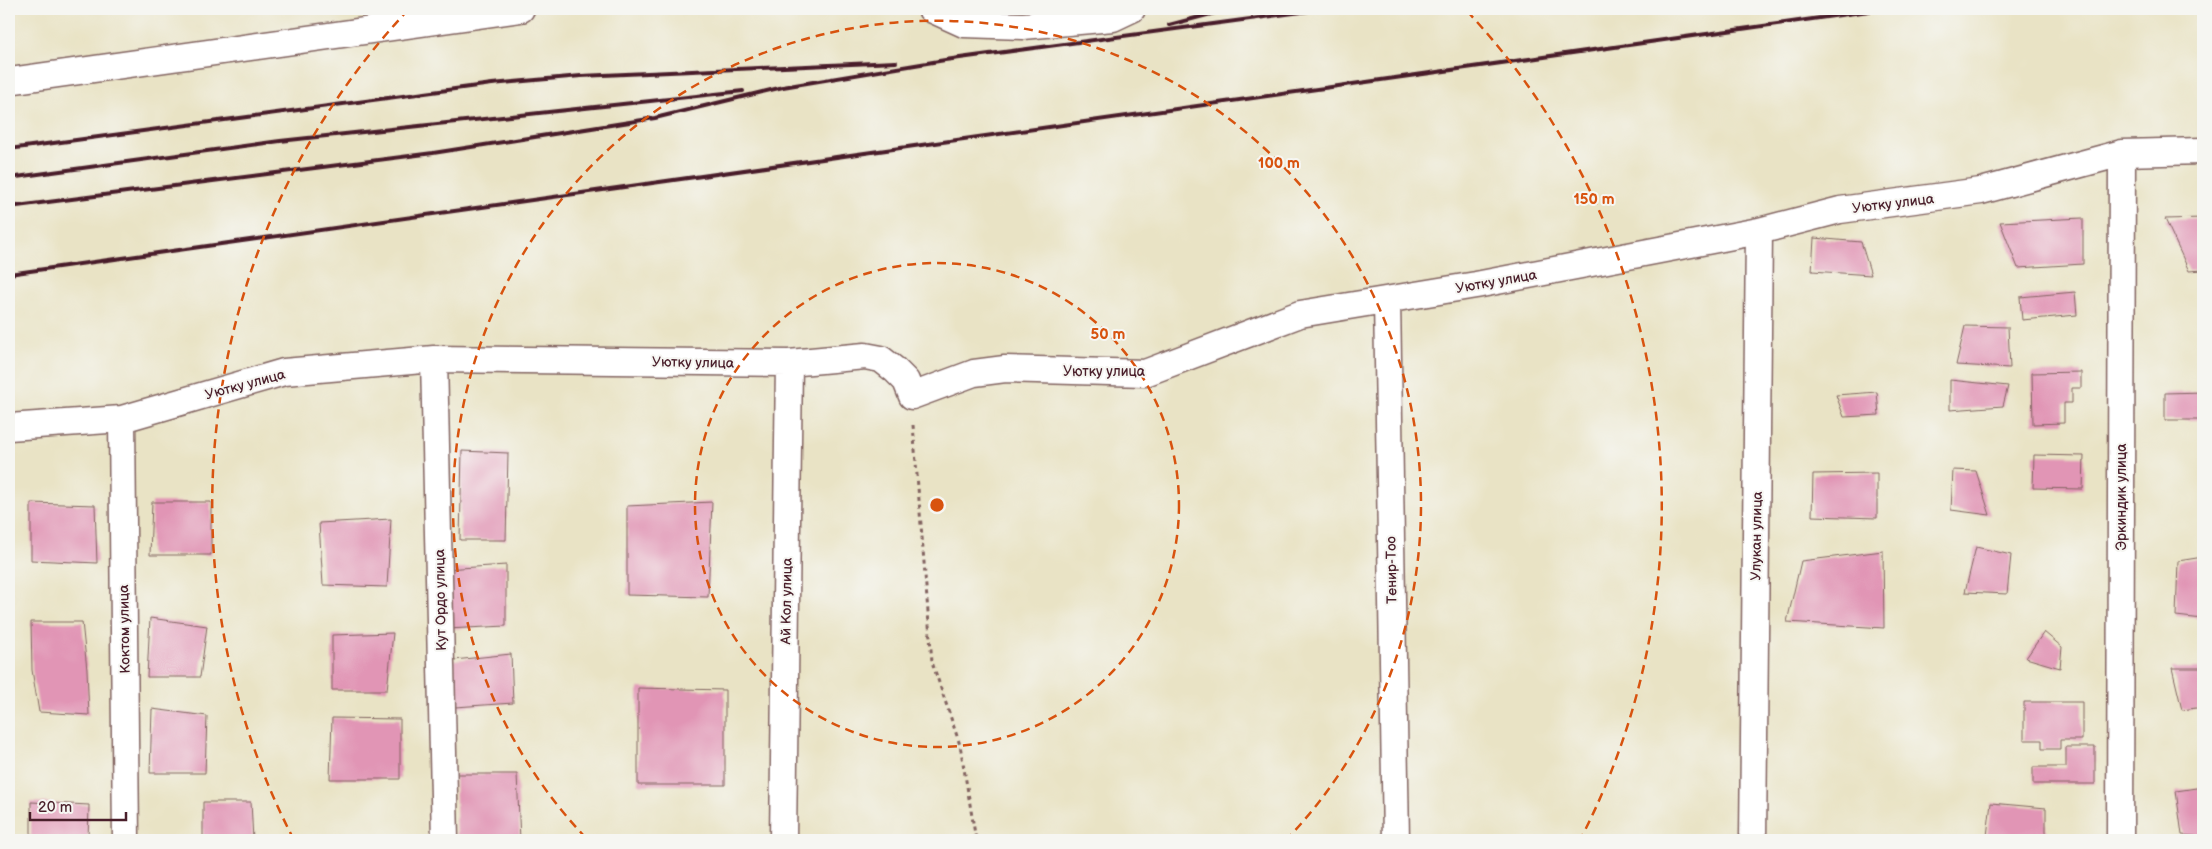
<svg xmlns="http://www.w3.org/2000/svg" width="2212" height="849" font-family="'Balsamiq Sans',sans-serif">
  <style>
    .building { fill: #e195b5 }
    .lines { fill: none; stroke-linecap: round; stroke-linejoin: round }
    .minor-casing { stroke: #826461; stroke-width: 29 }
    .path { stroke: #826461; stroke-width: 3; stroke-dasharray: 4 4; stroke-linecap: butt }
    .minor { stroke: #fff; stroke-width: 26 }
    .rail { stroke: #4a1f2b; stroke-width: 4 }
    .ring { fill: none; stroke: #d8530f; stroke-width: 2.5; stroke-dasharray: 9 6 }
    .labels { text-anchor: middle; stroke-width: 4; stroke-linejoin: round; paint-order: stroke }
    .street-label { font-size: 14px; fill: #4a1f2b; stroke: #f6f6f2 }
    .centre { fill: #d8530f; stroke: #f6f6f2; stroke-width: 2.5 }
    .ring-label { font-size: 15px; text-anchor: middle; font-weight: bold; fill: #d8530f; stroke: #f6f6f2; stroke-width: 4; stroke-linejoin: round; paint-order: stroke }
  </style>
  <rect width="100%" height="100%" fill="#f6f6f2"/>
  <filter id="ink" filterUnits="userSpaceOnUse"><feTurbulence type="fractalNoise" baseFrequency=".02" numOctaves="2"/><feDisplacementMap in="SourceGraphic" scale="10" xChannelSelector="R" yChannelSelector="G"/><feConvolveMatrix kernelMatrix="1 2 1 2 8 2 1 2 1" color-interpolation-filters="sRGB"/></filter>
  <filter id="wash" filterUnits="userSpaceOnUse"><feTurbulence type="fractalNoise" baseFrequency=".0096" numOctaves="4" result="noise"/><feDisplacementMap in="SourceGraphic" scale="20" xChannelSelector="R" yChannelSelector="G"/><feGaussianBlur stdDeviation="1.12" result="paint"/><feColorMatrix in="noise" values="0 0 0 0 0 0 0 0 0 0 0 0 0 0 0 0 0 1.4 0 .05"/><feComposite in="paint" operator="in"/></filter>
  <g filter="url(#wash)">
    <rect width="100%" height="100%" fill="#e9e3c5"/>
    <g id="blocks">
      <path class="building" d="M 2083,218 L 2083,264 L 2018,268 L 2000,222 Z
        M 2203,218 L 2203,270 L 2189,271 L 2165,219 Z
        M 1814,238 L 1861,242 L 1871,275 L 1812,271 Z
        M 2075,292 L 2077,315 L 2022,320 L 2020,297 Z
        M 1965,326 L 2008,327 L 2010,368 L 1956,365 Z
        M 2081,372 L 2081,388 L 2072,388 L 2072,403 L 2064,403 L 2064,423 L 2033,424 L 2032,373 Z
        M 1950,380 L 2008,386 L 2003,406 L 1950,410 Z
        M 1877,392 L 1879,415 L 1844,417 L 1836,395 Z
        M 2203,392 L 2203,420 L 2165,420 L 2165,393 Z
        M 462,451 L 508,453 L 506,540 L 460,540 Z
        M 2034,455 L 2084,456 L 2083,489 L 2033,488 Z
        M 1953,470 L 1976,471 L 1990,515 L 1951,510 Z
        M 1877,473 L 1877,518 L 1812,516 L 1813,474 Z
        M 152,502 L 211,502 L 211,555 L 150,555 Z
        M 712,502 L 708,597 L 627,595 L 627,506 Z
        M 31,503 L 95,505 L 97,563 L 31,560 Z
        M 391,519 L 387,587 L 323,585 L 319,523 Z
        M 1976,547 L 2011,555 L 2007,594 L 1965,592 Z
        M 1883,551 L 1884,628 L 1787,622 L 1801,561 Z
        M 2203,557 L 2203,619 L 2176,616 L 2178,561 Z
        M 506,565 L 506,626 L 447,629 L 445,569 Z
        M 150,618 L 207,626 L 200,677 L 147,677 Z
        M 31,622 L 82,622 L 87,670 L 89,715 L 39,712 L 32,670 Z
        M 2044,632 L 2062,647 L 2060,668 L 2026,658 Z
        M 393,633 L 387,690 L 332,690 L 332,635 Z
        M 511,654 L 513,703 L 455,707 L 454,660 Z
        M 2172,668 L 2203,668 L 2203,707 L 2182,710 Z
        M 638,688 L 725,690 L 725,785 L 638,785 Z
        M 2024,702 L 2082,702 L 2082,740 L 2060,740 L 2060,749 L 2042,749 L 2042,740 L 2024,740 Z
        M 152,709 L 207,716 L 205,773 L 150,773 Z
        M 332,718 L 400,719 L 400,779 L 330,779 Z
        M 2066,747 L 2095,747 L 2095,784 L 2033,784 L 2033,767 L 2066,767 Z
        M 455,774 L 517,774 L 520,840 L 457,840 Z
        M 2203,787 L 2203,837 L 2182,835 L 2176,791 Z
        M 31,802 L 89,805 L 88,840 L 31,840 Z
        M 203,802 L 251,802 L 253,840 L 203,840 Z
        M 1991,803 L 2046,808 L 2046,840 L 1987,836 Z"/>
    </g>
  </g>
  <g filter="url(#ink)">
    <use href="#blocks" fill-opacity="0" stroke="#826461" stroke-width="1"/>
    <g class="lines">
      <g class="minor-casing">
        <path id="minor" d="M 931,9 L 964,24 L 1023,26 L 1113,18 L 1132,9
          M 9,81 L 521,9
          M 1387,300 L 1396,840
          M 434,359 L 445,840
          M 122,419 L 126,840
          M 9,427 L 122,419 L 284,372 L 434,359 L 789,363 L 865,356 L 881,359 L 895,370 L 906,381 L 912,396 L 974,373 L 1005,369 L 1145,373 L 1300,314 L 1476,285 L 1759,231 L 1840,210 L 1981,191 L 2122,153 L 2203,151
          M 783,840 L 789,363
          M 1753,840 L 1759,231
          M 2120,840 L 2122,153"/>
      </g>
      <path class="path" d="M 913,425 L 932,662 L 960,745 L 976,840"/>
      <use href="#minor" class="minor"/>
      <path class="rail" d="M 1169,25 L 1230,9
        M 9,149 L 492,84 L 581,76 L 896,62
        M 9,178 L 280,141 L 743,91
        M 9,207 L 433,153 L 655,118 L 783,87 L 945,60 L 1324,9
        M 9,274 L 1883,9"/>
    </g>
  </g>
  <g class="ring">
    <circle cx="937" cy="505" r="242"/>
    <path d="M586 838A484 484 0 1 1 1288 838"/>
    <path d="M294 840A725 725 0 0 1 407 11M1467 11A725 725 0 0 1 1580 840"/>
  </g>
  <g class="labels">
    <g class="street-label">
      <text transform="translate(1893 203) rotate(-7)" y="5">Уютку улица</text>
      <text transform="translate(1496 281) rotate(-10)" y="5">Уютку улица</text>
      <text transform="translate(693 362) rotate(1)" y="5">Уютку улица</text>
      <text x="1104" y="376">Уютку улица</text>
      <text transform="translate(245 384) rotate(-15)" y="5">Уютку улица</text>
      <text transform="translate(2121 497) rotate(-90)" y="5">Эркиндик улица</text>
      <text transform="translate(1756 536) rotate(-89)" y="5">Улукан улица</text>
      <text transform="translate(1391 570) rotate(-91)" y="5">Тенир-Тоо</text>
      <text transform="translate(440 600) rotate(-91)" y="5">Кут Ордо улица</text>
      <text transform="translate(786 601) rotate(-89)" y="5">Ай Кол улица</text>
      <text transform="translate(124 629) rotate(-91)" y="5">Коктом улица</text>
    </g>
  </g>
  <circle cx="937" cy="505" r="8" class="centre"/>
  <g class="ring-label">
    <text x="1279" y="168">100 m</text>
    <text x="1594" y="204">150 m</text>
    <text x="1108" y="339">50 m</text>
  </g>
  <rect width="2212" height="849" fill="none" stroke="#f6f6f2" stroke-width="30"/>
  <path d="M30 812v8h96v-8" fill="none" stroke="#4a1f2b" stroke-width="2.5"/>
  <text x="38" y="812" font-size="15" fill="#4a1f2b" stroke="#f6f6f2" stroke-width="4" paint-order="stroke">20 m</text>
</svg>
